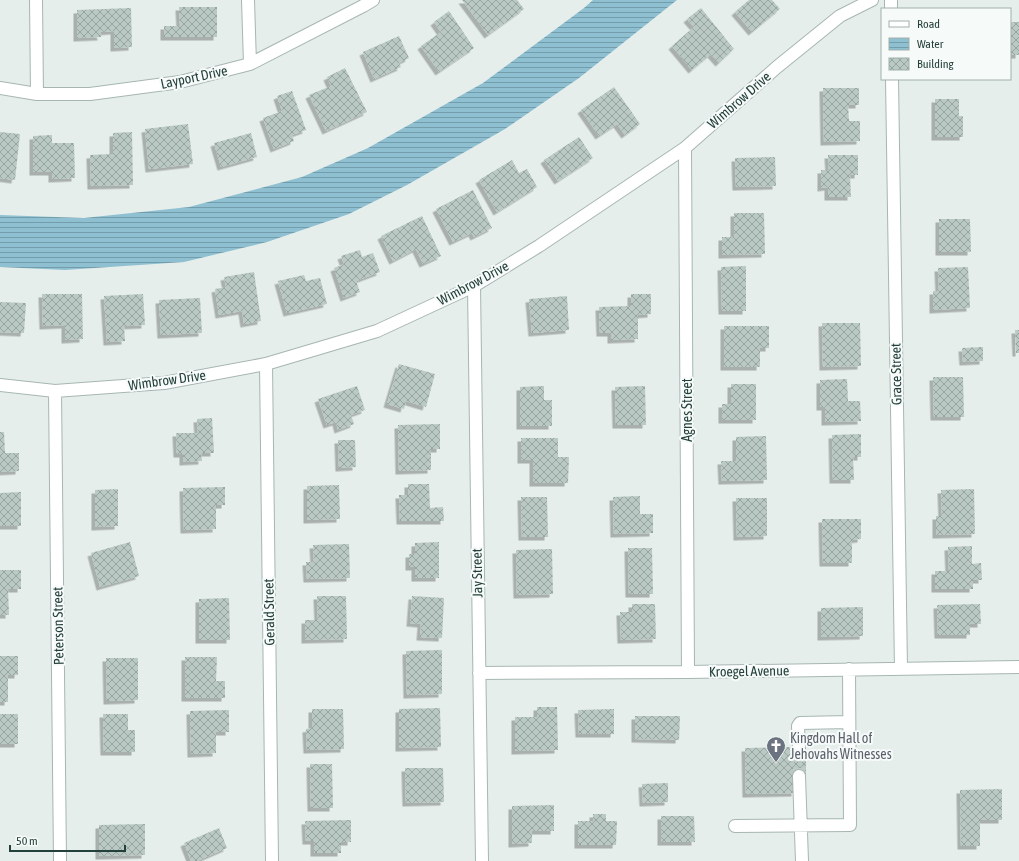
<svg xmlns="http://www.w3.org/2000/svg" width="1019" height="861" font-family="'Asap Condensed',sans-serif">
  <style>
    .water { fill: url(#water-rules) }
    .building { fill: url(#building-cross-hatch); filter: url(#shadow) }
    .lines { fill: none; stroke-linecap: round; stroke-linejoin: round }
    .minor-tunnel { stroke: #becbc8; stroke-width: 12; stroke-dasharray: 12 6; stroke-linecap: butt }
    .minor-casing { stroke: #a7b6b3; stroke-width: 14 }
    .minor { stroke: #fff; stroke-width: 12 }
    .labels { text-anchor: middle; stroke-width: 4; stroke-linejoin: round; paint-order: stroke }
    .street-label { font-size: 14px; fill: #24403b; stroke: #f6faf8 }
    .worship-label { font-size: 14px; fill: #5b616d; stroke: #f6faf8; text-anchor: start }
  </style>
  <defs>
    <pattern id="water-rules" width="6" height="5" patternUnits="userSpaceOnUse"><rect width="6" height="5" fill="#8ec0d1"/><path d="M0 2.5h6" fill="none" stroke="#749dab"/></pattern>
    <pattern id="building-cross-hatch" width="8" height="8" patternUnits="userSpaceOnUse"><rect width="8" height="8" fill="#bac9c4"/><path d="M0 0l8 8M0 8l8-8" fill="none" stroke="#97a5a0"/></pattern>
    <filter id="shadow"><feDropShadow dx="-3.5" dy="3.5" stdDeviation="0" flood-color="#0004"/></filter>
  </defs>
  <rect width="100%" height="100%" fill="#e5eeeb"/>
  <path class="water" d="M 593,0 L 677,0 L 579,78 L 505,129 L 407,185 L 349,214 L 267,242 L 184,262 L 65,270 L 0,267 L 0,215 L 84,218 L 189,207 L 302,177 L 368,148 L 483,83 L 584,8 Z"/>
  <path class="building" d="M 462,0 L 517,0 L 524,9 L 488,35 Z
    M 749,0 L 772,0 L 780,9 L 752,32 L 735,12 Z
    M 179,7 L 217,7 L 217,37 L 164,37 L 164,26 L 180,26 Z
    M 131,8 L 132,47 L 114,48 L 114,31 L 100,32 L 101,37 L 77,38 L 77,10 Z
    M 701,8 L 734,49 L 719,63 L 711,54 L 692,70 L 672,46 L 694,27 L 687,19 Z
    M 449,11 L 474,48 L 439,72 L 421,46 L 441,32 L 434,22 Z
    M 1010,22 L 1019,22 L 1019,55 L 1010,55 Z
    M 399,36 L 409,58 L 399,63 L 401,67 L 374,79 L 363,52 Z
    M 345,68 L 367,112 L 326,131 L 309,95 L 331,86 L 327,77 Z
    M 614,87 L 640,124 L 625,135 L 617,124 L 599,136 L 581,110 Z
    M 823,88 L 859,88 L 859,105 L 848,105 L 849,121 L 860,121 L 860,141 L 824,142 Z
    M 292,91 L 306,130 L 292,135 L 294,141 L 274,149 L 263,118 L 282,111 L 277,96 Z
    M 935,99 L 959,99 L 959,116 L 963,116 L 963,137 L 935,137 Z
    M 188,124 L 193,164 L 149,169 L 145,129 Z
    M 0,132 L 20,134 L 15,180 L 0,178 Z
    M 132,132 L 133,185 L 91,186 L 90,155 L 113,154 L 113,133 Z
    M 251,133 L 257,157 L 221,167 L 214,143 Z
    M 52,135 L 52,143 L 74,143 L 75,178 L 52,179 L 52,172 L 33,172 L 33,136 Z
    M 579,137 L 593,158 L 558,181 L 544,160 Z
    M 828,155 L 858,155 L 858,175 L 850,175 L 851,197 L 828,197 L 828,187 L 821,188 L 821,170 L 829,170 Z
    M 775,157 L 776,186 L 736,187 L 735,158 Z
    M 512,160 L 519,173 L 527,169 L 537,187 L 497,212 L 479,180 Z
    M 473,190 L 492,228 L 474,237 L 472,233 L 453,242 L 436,209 Z
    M 734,213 L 764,213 L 765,254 L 722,255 L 722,237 L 734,237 Z
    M 422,216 L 441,256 L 423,264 L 416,249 L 393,261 L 381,236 Z
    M 939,219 L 970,219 L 971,252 L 939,252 Z
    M 360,250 L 362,257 L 373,253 L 380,272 L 356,281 L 360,292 L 344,298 L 334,268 L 344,264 L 341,256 Z
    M 746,266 L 746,311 L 722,311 L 721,267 Z
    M 968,267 L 970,308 L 933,310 L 933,291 L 939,291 L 938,268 Z
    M 254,272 L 261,321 L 244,324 L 242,311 L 219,315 L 215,289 L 226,287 L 224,277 Z
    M 304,275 L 306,281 L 320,278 L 327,304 L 287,313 L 278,281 Z
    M 42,294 L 82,294 L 83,339 L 65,340 L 65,325 L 43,326 Z
    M 143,294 L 145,325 L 124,326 L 125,341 L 107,342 L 104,296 Z
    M 631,294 L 651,294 L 651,314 L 638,315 L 638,339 L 611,340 L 611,333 L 600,333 L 599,307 L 631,306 Z
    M 567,296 L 569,330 L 532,333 L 529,299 Z
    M 200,298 L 202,333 L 161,335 L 159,300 Z
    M 0,302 L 26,303 L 24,333 L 0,332 Z
    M 822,323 L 860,323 L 861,366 L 823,367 Z
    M 724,326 L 769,326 L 769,348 L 760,348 L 760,367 L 724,367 Z
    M 1015,330 L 1019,330 L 1019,353 L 1016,353 Z
    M 983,347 L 983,361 L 963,362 L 962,348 Z
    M 399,364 L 435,374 L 426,407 L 406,401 L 404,409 L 387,404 Z
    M 933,377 L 963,377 L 964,417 L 934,417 Z
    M 847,379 L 848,401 L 860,401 L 861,421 L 825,422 L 825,407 L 820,407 L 820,380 Z
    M 731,384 L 756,384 L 756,420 L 722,420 L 722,404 L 731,404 Z
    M 357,386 L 365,410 L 351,415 L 354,424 L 338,430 L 336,422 L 327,425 L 318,399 Z
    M 544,386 L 544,400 L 552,400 L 552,426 L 520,426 L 520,387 Z
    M 645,386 L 646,425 L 616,425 L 615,387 Z
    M 212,418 L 214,453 L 201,453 L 202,461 L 183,462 L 183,454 L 177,454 L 176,433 L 198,433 L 197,419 Z
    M 440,424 L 440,449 L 431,449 L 431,470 L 399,471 L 398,425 Z
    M 0,432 L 4,432 L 5,453 L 19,453 L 19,471 L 0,472 Z
    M 861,434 L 861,457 L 853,457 L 854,480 L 833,480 L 832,435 Z
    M 766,436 L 767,480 L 722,481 L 721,461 L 736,461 L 736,437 Z
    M 521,438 L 558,438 L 558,457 L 569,457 L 568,483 L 533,483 L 533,460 L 521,460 Z
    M 338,440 L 355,440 L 356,467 L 339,468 Z
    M 408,484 L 429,484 L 430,508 L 443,507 L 444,521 L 400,521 L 399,495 L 408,495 Z
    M 339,485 L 340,519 L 307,520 L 307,486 Z
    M 225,487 L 225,505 L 216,505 L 216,529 L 184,530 L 183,488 Z
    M 118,489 L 118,526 L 95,527 L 95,490 Z
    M 974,489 L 975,534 L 936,535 L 936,516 L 942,516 L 941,490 Z
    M 21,492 L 21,526 L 0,526 L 0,493 Z
    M 640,496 L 640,514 L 653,514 L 653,533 L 614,534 L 613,497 Z
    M 521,497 L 547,497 L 548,537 L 522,537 Z
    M 736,498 L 767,498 L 767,536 L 737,537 Z
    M 822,519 L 861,519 L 861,539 L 852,540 L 852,563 L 823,563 Z
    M 130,542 L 139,576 L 100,587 L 91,553 Z
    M 439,542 L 439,578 L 415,578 L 415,567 L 409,567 L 409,554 L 415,554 L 415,543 Z
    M 349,544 L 350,578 L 307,579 L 306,562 L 314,562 L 313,545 Z
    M 972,546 L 972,564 L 981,563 L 982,580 L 973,580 L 973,589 L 935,589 L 935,571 L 949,571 L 948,547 Z
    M 628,548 L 652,548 L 653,594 L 629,594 Z
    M 552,549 L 553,594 L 517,595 L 516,550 Z
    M 0,570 L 21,570 L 21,589 L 8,589 L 9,615 L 0,615 Z
    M 317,596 L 346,596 L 347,639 L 305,640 L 305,620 L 318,620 Z
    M 412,596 L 444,598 L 442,638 L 420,637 L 421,624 L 410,623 Z
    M 229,598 L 230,640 L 199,640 L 199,599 Z
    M 632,604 L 655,604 L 656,639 L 621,640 L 620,612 L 632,612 Z
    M 980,604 L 981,624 L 970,624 L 970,635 L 938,635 L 937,605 Z
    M 863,607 L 863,636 L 821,637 L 821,608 Z
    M 442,650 L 442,694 L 407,695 L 406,651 Z
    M 0,656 L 18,656 L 18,675 L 8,675 L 8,702 L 0,702 Z
    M 185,657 L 217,657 L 216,681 L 225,681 L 225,698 L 185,698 Z
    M 106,658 L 138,658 L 138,700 L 107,701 Z
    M 537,707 L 557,707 L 558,750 L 515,751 L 515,717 L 537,717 Z
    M 440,708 L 441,747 L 399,748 L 399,709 Z
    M 312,709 L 343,709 L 344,749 L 307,750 L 306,729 L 312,728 Z
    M 614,709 L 614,734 L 579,734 L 578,710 Z
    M 229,710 L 229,732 L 216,732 L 216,753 L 191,754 L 190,711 Z
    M 0,714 L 18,714 L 18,744 L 0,744 Z
    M 103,714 L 128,714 L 128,730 L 135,730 L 135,752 L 104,752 Z
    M 635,716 L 680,716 L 679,740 L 635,739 Z
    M 793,747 L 794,750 L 806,750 L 806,776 L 794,776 L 795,793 L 746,794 L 745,748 Z
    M 310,764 L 332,764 L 333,808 L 311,808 Z
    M 405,768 L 443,768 L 444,802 L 406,803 Z
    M 668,783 L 668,802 L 643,803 L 642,784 Z
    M 1002,789 L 1002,820 L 980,820 L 980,846 L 961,846 L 960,790 Z
    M 554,805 L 554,831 L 532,831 L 532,843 L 512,844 L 512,806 Z
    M 593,814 L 606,814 L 606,821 L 617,821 L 616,845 L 578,845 L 578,821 L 593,821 Z
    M 661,816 L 694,816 L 695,842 L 661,842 Z
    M 351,820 L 351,842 L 341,842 L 341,853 L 314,853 L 314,841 L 306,841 L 305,821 Z
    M 145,824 L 145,855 L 99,856 L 99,825 Z
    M 219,828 L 227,848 L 197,861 L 191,861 L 184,843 Z"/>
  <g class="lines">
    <path class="minor-tunnel" d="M 799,750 L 799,776"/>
    <g class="minor-casing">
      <path id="minor" d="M 36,0 L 37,94
        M 248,0 L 250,64
        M 891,0 L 891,9
        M 892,79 L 901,669
        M 0,88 L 37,94 L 90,94 L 180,82 L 250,64 L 363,6 L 373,0
        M 685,148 L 688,672
        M 474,286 L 482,861
        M 266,364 L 272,861
        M 0,385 L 55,391 L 164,383 L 266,364 L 377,331 L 474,286 L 539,246 L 685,148 L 777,67 L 840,16 L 872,0
        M 55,391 L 60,861
        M 479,673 L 688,672 L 1019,667
        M 799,750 L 798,726 L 800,723 L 849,722
        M 799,776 L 802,861
        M 735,826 L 850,825 L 849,669"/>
    </g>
    <use href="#minor" class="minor"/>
  </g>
  <defs>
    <g id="church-pin" transform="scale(1)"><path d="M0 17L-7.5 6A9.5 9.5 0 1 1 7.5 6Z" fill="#6b7280" stroke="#f6faf8"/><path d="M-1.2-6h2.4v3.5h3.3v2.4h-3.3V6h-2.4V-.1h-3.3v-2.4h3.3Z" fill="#fff"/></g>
  </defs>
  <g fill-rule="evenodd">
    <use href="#church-pin" x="776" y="746"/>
  </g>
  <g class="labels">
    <g class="street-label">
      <text transform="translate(194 77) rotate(-12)" y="5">Layport Drive</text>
      <text transform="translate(739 100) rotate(-41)" y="5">Wimbrow Drive</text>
      <text transform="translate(473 283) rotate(-28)" y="5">Wimbrow Drive</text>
      <text transform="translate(896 374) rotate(-91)" y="5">Grace Street</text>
      <text transform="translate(167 380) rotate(-8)" y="5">Wimbrow Drive</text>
      <text transform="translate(687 410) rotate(-90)" y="5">Agnes Street</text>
      <text transform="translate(477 573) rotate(-91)" y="5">Jay Street</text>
      <text transform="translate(269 612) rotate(-91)" y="5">Gerald Street</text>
      <text transform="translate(58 626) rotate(-91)" y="5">Peterson Street</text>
      <text transform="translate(749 671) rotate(-1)" y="5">Kroegel Avenue</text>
    </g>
    <g class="worship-label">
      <text x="790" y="743">Kingdom Hall of<tspan x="790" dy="16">Jehovahs Witnesses</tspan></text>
    </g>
  </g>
  <rect x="881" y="8" width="130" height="72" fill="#f6faf8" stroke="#a2b0ac"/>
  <rect x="889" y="21" width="20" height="6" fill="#ffffff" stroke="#a2b0ac"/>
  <text x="917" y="28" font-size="12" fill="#24403b">Road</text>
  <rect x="889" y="38" width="20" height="12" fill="url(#water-rules)" stroke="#a2b0ac"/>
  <text x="917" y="48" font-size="12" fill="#24403b">Water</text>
  <rect x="889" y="58" width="20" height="12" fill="url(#building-cross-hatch)" stroke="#a2b0ac"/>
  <text x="917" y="68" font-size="12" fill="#24403b">Building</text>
  <path d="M10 845v6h115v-6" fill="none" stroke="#24403b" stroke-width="2"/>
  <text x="16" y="845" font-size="12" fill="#24403b" stroke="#f6faf8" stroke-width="3" paint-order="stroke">50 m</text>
</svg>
